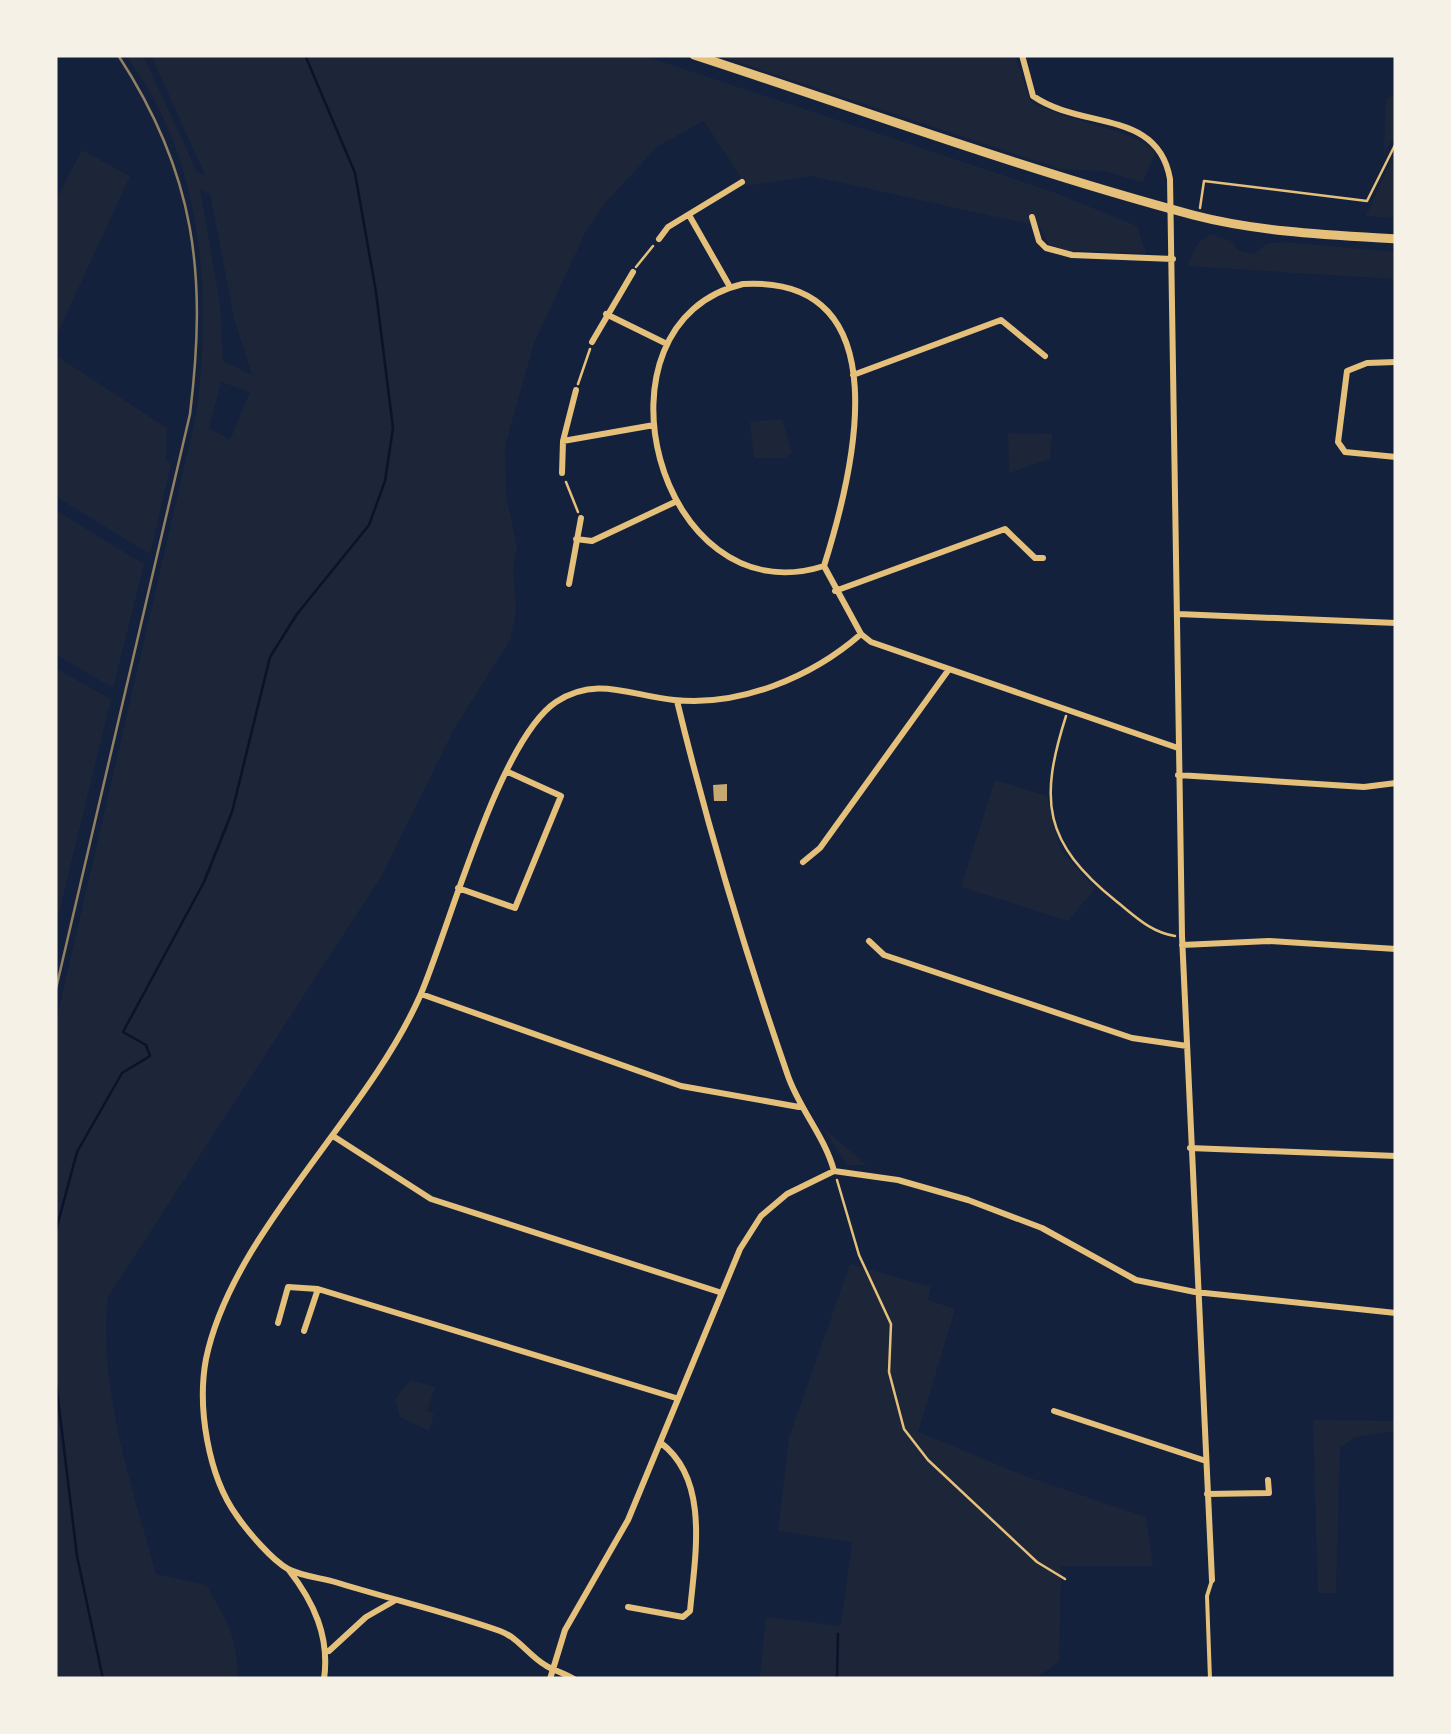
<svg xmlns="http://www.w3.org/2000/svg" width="1451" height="1734" font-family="Helvetica,sans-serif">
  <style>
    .green { fill: #1d2539; fill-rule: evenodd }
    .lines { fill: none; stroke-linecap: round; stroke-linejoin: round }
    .stream { stroke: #0b132b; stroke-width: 2.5 }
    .building { fill: #c6a872 }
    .path { stroke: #e5c07b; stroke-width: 2.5 }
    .service { stroke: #e5c07b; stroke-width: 4 }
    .minor { stroke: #e5c07b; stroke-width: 6 }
    .secondary { stroke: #e5c07b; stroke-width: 9 }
    .rail { stroke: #918062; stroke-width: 2.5 }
  </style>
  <rect width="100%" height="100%" fill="#14213d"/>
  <path class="green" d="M 125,55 L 143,55 L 197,172 L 206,177 L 151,55 L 642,55 L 1053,192 L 1137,226 L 1146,253 L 1065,250 L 1049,244 L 1039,226 L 811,176 L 747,186 L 704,121 L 658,146 L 606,202 L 587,229 L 534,343 L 505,446 L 506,496 L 517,547 L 513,566 L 516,612 L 510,640 L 454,729 L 382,875 L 108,1297 C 98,1389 132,1486 156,1574 L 206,1585 C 226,1618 239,1640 237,1679 L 55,1679 L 55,1026 L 196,416 C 213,296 203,154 125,55 ZM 200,189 L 210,194 L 234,318 L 252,375 L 223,361 L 220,304 ZM 221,382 L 250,392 L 230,440 L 209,428 Z
    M 716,55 L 1015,55 L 1030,101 C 1066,123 1135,128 1155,152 L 1143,182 L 1103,171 L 1061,169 Z
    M 1396,93 L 1396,134 L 1384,153 L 1386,100 Z
    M 82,150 L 130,176 L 55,339 L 55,201 Z
    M 1396,150 L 1396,218 L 1366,216 Z
    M 1210,234 L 1231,241 L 1239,251 L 1254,254 L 1266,244 L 1284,242 L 1396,252 L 1396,279 L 1187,266 L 1197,244 Z
    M 55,355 L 167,428 L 166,460 L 171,464 L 150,554 L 55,496 Z
    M 782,419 L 792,453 L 785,458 L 754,458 L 750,422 Z
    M 1008,433 L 1052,434 L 1050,459 L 1009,473 Z
    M 55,510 L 144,564 L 113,688 L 55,654 Z
    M 55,668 L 111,699 L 55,929 Z
    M 995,780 L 1047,796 L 1061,850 L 1095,889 L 1068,921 L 961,887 Z
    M 823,1128 L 867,1165 L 847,1165 Z
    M 850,1264 L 931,1287 L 928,1300 L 955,1309 L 918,1432 L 1025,1476 L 1146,1517 L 1153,1566 L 1061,1566 L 1059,1662 L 1035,1679 L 760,1679 L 766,1617 L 841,1626 L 852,1542 L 778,1531 L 789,1438 Z
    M 411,1380 L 435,1387 L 427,1411 L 434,1414 L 429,1431 L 400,1417 L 395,1399 Z
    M 1313,1420 L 1396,1421 L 1396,1431 L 1355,1437 L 1340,1448 L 1336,1593 L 1318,1593 Z"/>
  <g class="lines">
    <path class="stream" d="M 55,1234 L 77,1152 L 122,1073 L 150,1056 L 146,1045 L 123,1032 L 204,882 L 232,812 L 270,657 L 297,614 L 369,525 L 385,481 L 393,428 L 376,292 L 355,173 L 305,55
      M 55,1374 L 77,1556 L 103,1679
      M 837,1679 L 838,1634"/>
  </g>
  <path class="building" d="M 727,784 L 727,801 L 714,801 L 713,785 Z"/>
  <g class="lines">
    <path class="path" d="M 1200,208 L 1204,181 L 1367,201 L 1396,143
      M 636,267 L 653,246
      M 578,384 L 590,349
      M 566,482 L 578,512
      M 1066,716 C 1039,801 1043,842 1116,901 C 1135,916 1150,932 1175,936
      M 837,1180 L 859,1255 L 891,1324 L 889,1372 L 904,1429 L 928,1460 L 1037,1562 L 1065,1579"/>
    <path class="service" d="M 1210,1679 L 1207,1596 L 1212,1580"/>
    <path class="minor" d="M 1022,55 L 1033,96 C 1082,130 1158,109 1170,179 L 1182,936 L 1212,1580
      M 689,215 L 730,287
      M 1032,217 L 1039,241 L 1046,248 L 1072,255 L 1173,259
      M 659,239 L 668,227 L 742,182
      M 743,284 C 904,275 853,474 824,566 C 657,619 581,322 743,284 Z
      M 606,314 L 667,344
      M 592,342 L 633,272
      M 1396,362 L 1367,363 L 1347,371 L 1338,442 L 1345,452 L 1396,457
      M 853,375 L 1001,320 L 1045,356
      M 563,441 L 654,425
      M 562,473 L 563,441 L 576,390
      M 576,539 L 592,541 L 675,502
      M 824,566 L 861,634 L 871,642 L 1178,748
      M 569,584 L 581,518
      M 835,591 L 1005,529 L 1035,558 L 1043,558
      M 1178,614 L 1396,623
      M 677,701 C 708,828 745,952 788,1076 C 800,1110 825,1137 834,1171
      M 1178,775 L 1364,787 L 1396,783
      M 803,862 L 820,848 L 947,672
      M 458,888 L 515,908 L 561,796 L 508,772
      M 869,941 L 884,955 L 1132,1038 L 1187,1046
      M 1182,945 L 1269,941 L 1396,949
      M 421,994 L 681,1086 L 799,1107
      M 333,1136 L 431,1199 L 719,1292
      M 1190,1148 L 1396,1156
      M 278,1323 L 288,1287 L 318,1289 L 676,1398
      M 304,1331 L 318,1289
      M 1054,1411 L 1203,1460
      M 1207,1494 L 1269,1493 L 1268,1480
      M 288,1569 C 314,1602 330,1637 324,1679
      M 628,1607 L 683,1617 L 690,1611 C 695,1556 710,1480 661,1443
      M 329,1651 L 366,1617 L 394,1601
      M 550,1679 L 565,1630 L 628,1520 L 740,1249 L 761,1216 L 787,1194 L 834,1171 L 898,1180 L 968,1200 L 1042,1228 L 1136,1280 L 1195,1292 L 1396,1313
      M 574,1679 C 565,1673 554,1671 545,1665 C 528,1655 519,1638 500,1631 C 446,1612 390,1599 335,1582 C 321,1578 301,1576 288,1569 C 272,1560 248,1532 237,1516 C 208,1476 197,1407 206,1359 C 232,1233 366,1118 420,996 C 449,929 499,740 556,702 C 597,675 631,696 674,700 C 740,707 812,677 861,634"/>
    <path class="secondary" d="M 694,55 C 860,109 1024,170 1193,215 C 1258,232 1329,235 1396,239"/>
    <path class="rail" d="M 55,993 L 190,414 C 207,275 196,174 118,55"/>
  </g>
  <rect width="1451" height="1734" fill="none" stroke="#f6f1e7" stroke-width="115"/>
</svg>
